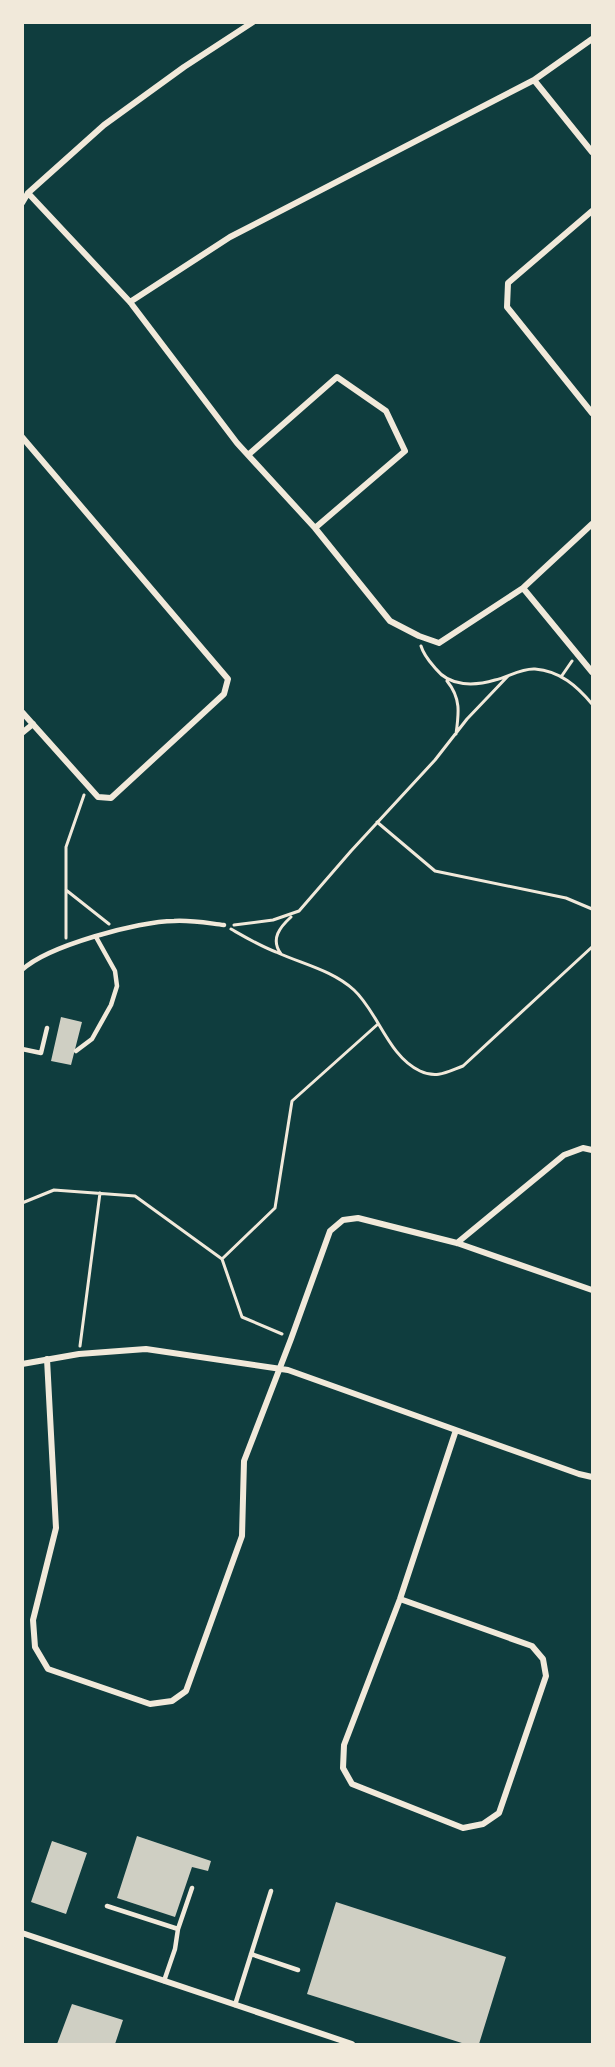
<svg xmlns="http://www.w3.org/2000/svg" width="615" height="2067" font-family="'Source Sans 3',sans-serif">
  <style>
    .building { fill: #cfcfc3 }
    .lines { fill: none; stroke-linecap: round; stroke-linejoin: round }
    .path { stroke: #f1e9da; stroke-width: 3 }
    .service { stroke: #f1e9da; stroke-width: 4.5 }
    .minor { stroke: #f1e9da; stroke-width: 6 }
  </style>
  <rect width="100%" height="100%" fill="#0f3d3e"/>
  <path class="building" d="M 61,1017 L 82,1022 L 71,1065 L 51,1061 Z
    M 137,1836 L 211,1861 L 208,1871 L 192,1867 L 175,1917 L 117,1898 Z
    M 52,1841 L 87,1853 L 66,1914 L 31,1902 Z
    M 336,1902 L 506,1957 L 479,2044 L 465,2044 L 307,1994 Z
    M 72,2004 L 123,2020 L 115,2044 L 57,2044 Z"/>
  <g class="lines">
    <path class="path" d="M 421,646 C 424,656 430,662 436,669 C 450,687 475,686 495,680 C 508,677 522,668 535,669 C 560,671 577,686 592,704
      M 561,677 L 572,661
      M 447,681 C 461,698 459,713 456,734
      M 377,822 L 435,871 L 566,898 L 592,909
      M 66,890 L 109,924
      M 234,925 L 273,920 L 299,911 L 351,851 L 435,760 L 467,719 L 508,676
      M 231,929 C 245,937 260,946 276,952 C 302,964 332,970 354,990 C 378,1012 388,1056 420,1071 C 437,1079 447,1072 463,1066 L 592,947
      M 66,938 L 66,847 L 84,795
      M 281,954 C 270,939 280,927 291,917
      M 22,1203 L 54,1190 L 135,1196 L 222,1259
      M 282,1334 L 242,1317 L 222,1259 L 275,1208 L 292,1101 L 378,1024
      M 80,1346 L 100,1193"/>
    <path class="service" d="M 22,970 C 47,946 139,921 174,921 C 191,920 207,923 224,925
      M 22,1049 L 41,1053 L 47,1028
      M 76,1051 L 92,1039 L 111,1005 L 117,986 L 115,971 L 96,937
      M 107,1906 L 178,1929 L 192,1888
      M 251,1954 L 298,1970
      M 164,1981 L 175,1949 L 178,1929
      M 235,2005 L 271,1891"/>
    <path class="minor" d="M 534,80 L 592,152
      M 28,193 L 130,302 L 237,443 L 315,528 L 390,621 L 419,636 L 439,643 L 523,588 L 592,524
      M 22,203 L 28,193 L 104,125 L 184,67 L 253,22
      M 592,211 L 508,283 L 507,307 L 592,413
      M 130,302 L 230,237 L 534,80 L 592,39
      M 22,437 L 228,679 L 224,694 L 111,798 L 98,797 L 22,712
      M 248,455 L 337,377 L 386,411 L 405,451 L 315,528
      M 523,588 L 592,672
      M 22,733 L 33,724
      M 457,1243 L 564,1155 L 583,1148 L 592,1150
      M 47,1359 L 56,1528 L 33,1620 L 35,1647 L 48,1669 L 150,1704 L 172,1701 L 186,1691 L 242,1536 L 244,1461 L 291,1339 L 330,1231 L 343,1220 L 358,1218 L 457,1243 L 592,1290
      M 22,1364 L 79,1354 L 146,1349 L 288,1370 L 579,1474 L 592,1477
      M 400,1599 L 532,1646 L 543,1659 L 546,1676 L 499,1813 L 483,1824 L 463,1828 L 352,1784 L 343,1768 L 344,1745 L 400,1599 L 456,1430
      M 22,1933 L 352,2044"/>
  </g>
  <rect width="615" height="2067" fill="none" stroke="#f1e9da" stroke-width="48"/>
</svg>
